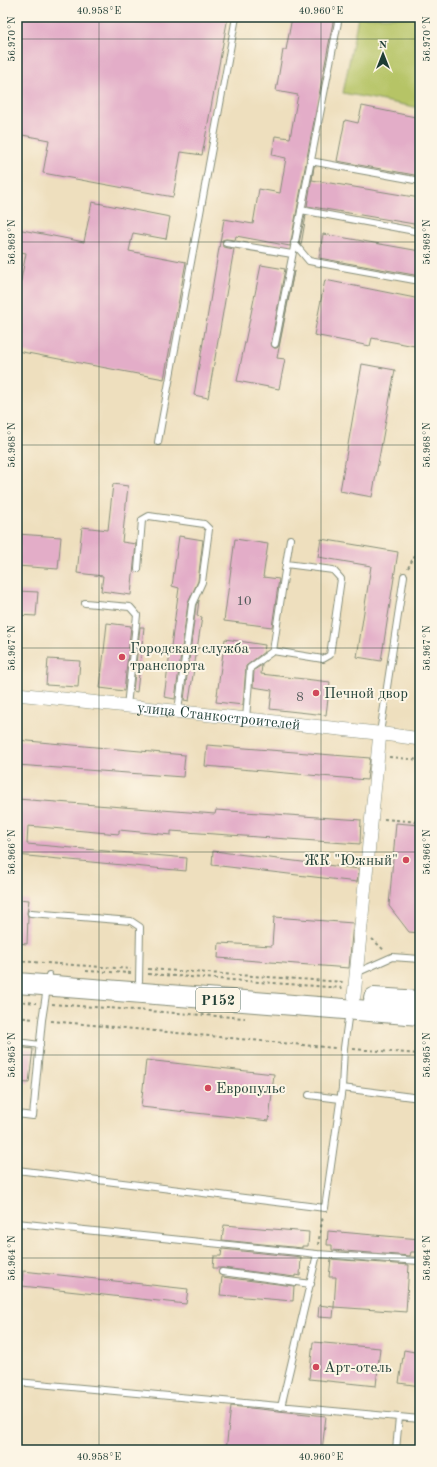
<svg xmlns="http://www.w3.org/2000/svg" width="437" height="1467" font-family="'Old Standard TT',serif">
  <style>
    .green { fill: #b6c466; stroke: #6a804d }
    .building { fill: #e3adc8 }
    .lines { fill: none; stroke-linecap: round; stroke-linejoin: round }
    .service-casing { stroke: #868e79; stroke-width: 8 }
    .minor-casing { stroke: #868e79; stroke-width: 14 }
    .primary-casing { stroke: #868e79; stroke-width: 22 }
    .path { stroke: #868e79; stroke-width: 2; stroke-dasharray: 3 3; stroke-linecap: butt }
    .service { stroke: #fff; stroke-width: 6 }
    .minor { stroke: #fff; stroke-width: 13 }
    .primary { stroke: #fff; stroke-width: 20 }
    .ticks { fill: none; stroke: #1f3d34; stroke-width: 1; stroke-opacity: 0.45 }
    .poi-dot { fill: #d1495b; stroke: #fcf5e5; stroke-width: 1.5 }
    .labels { text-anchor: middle; stroke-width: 4; stroke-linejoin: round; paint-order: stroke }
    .number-label { font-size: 13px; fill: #505959 }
    .shield { fill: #fcf5e5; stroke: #617469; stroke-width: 1 }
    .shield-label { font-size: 14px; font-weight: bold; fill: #1f3d34 }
    .poi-label { font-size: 15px; fill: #1f3d34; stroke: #fcf5e5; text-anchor: start }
    .street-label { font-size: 15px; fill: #1f3d34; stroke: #fcf5e5 }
    .neatline { fill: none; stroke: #1f3d34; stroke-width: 1.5 }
    .ticks-label { font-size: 10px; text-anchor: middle; fill: #1f3d34 }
  </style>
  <rect width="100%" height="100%" fill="#fcf5e5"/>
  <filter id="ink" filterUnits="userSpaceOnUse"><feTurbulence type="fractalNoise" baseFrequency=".025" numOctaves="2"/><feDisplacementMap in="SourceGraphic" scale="8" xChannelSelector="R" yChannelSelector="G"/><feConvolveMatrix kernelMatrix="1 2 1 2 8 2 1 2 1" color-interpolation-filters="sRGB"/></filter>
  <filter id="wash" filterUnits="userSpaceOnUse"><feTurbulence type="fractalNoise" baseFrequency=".012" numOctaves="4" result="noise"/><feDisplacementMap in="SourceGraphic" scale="16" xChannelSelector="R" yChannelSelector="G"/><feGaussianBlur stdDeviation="0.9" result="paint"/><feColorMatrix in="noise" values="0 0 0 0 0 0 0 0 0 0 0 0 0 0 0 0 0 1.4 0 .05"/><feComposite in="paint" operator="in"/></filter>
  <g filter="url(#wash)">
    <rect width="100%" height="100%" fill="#eedfbe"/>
    <path class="green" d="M 358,17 L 420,17 L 420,108 L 343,93 Z"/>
    <g id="blocks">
      <path class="building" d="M 18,17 L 228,17 L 202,155 L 181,152 L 173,197 L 43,173 L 49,140 L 17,134 Z
        M 292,17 L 334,17 L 290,246 L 236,236 L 235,240 L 226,239 L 222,240 L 223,247 L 234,249 L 208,398 L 194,395 L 224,219 L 253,224 L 259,189 L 280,193 L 286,158 L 272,155 L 275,136 L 290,138 L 298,95 L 276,91 L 283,50 L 286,50 Z
        M 362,106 L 420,118 L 420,176 L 337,161 L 345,120 L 358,123 Z
        M 314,166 L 312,180 L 420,198 L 420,225 L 307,206 Z
        M 92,202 L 170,217 L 166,239 L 133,233 L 129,251 L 186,262 L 164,379 L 17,351 L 17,302 L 26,253 L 17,251 L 17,229 L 84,242 Z
        M 305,215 L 306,216 L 301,245 L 299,243 Z
        M 323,234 L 420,251 L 420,276 L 319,258 Z
        M 261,265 L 285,269 L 271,343 L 274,348 L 277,348 L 279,345 L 294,271 L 277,358 L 285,359 L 279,389 L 237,381 Z
        M 325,280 L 420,299 L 420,347 L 372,338 L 370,346 L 314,335 Z
        M 362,364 L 395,370 L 372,497 L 340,491 Z
        M 113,484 L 128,486 L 122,542 L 136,544 L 131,595 L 101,591 L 103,576 L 77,573 L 82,527 L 108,530 Z
        M 17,534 L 61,537 L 58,569 L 17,566 Z
        M 179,536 L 203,540 L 198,581 L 188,603 L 175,699 L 164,697 L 179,588 L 172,586 Z
        M 235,539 L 268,544 L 263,577 L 279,579 L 272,627 L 224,621 Z
        M 321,539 L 398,552 L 381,661 L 357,657 L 371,566 L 318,557 Z
        M 17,591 L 38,592 L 36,616 L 17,615 Z
        M 199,600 L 197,616 L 202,617 L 189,701 L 184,700 L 196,605 Z
        M 107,623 L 131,626 L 124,691 L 100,688 Z
        M 140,627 L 144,627 L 137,692 L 133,691 Z
        M 225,639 L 265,645 L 264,652 L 246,666 L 243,705 L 216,702 Z
        M 48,659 L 80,661 L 78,687 L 46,685 Z
        M 262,665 L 261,674 L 330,682 L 326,715 L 270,709 L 272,690 L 253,687 L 254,670 Z
        M 17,740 L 185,755 L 183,777 L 17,765 Z
        M 207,745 L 370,758 L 367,780 L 205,766 Z
        M 17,799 L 215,814 L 216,810 L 361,820 L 360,844 L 171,831 L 171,835 L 119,830 L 119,834 L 28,826 L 27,844 L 187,858 L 186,871 L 17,855 Z
        M 396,823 L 420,825 L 420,933 L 409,932 L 389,906 Z
        M 213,851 L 359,869 L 357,882 L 212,865 Z
        M 17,899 L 29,900 L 27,913 L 28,917 L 27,944 L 17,943 Z
        M 274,917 L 353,923 L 349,968 L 218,958 L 219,943 L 272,946 Z
        M 17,1047 L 33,1049 L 29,1083 L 17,1082 Z
        M 146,1060 L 274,1074 L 269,1121 L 141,1107 Z
        M 224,1225 L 309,1232 L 308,1246 L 302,1246 L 302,1248 L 222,1240 Z
        M 328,1231 L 420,1239 L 420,1252 L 411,1252 L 410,1256 L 332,1250 L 332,1245 L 327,1245 Z
        M 222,1249 L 301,1257 L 300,1276 L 295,1275 L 295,1277 L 223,1268 L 213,1268 L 214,1256 L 221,1256 Z
        M 331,1259 L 409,1265 L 406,1312 L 334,1307 L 336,1277 L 329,1277 Z
        M 23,1271 L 188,1289 L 186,1304 L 22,1286 Z
        M 222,1277 L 294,1286 L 293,1301 L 220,1295 Z
        M 319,1305 L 334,1307 L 333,1318 L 318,1317 Z
        M 313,1342 L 380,1348 L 376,1386 L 309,1379 Z
        M 404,1350 L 420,1353 L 420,1386 L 399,1383 Z
        M 231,1406 L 326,1416 L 322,1450 L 226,1450 Z"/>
    </g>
  </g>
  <g filter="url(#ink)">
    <use href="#blocks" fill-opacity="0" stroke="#868e79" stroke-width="1"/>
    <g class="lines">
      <g class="service-casing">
        <path id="service" d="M 310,161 L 420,181
          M 301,210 L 420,232
          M 226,243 L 292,254
          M 294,243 L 309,261 L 420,281
          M 275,344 L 339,17
          M 158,442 L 236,17
          M 286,564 L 290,539
          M 138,569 L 142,520 L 149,516 L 204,524 L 209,529 L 202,582 L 192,604 L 178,711
          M 85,603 L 130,607 L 137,615 L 127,706
          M 246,719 L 250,668 L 273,651 L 323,659 L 330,655 L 341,579 L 333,570 L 286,564 L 273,651
          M 380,733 L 404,576
          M 31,913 L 131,921 L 140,927 L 139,981
          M 356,973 L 392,957 L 420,959
          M 17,1042 L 40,1045
          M 342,1088 L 420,1098
          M 309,1095 L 340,1099
          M 17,1114 L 33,1116 L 42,1020 L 49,975
          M 17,1170 L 325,1208 L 342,1088 L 344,1048 L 349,1011
          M 17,1223 L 317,1254 L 420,1261
          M 222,1272 L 311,1284
          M 17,1382 L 420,1419
          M 281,1407 L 317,1254
          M 396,1450 L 399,1417"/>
      </g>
      <g class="minor-casing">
        <g id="minor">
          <path id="s1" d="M 17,694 L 377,733 L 420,739"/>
          <path d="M 354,996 L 380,733"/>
        </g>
      </g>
      <g class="primary-casing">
        <path id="primary" d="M 17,983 L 420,1015
          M 374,998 L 420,1001"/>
      </g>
      <path class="path" d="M 408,568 L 420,546
        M 389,757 L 420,760
        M 384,819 L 420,822
        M 372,939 L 385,951
        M 17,961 L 131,969
        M 148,969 L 343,982
        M 86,971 L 131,973
        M 148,974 L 343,988
        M 17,1001 L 36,1003
        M 52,1004 L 245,1018
        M 17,1017 L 34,1019
        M 51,1021 L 335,1048
        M 353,1049 L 420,1054
        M 318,1245 L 323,1216"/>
      <use href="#service" class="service"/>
      <use href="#minor" class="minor"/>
      <use href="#primary" class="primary"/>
    </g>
  </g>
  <path class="ticks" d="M 99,17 L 99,1450M 321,17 L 321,1450M 17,39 L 420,39M 17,242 L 420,242M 17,445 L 420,445M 17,648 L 420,648M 17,852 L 420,852M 17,1055 L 420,1055M 17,1258 L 420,1258"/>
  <g class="poi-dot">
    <circle cx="122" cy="657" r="4"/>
    <circle cx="316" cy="693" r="4"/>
    <circle cx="406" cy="860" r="4"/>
    <circle cx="208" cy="1088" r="4"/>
    <circle cx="316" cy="1367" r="4"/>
  </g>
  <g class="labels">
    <g class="number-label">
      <text x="244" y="605">10</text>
      <text x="300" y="701">8</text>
    </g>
    <rect class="shield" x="196" y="988" width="44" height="24" rx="3"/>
    <g class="shield-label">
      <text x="218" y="1005">Р152</text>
    </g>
    <g class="poi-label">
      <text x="130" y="653">Городская служба<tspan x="130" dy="17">транспорта</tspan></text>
      <text x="324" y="698">Печной двор</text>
      <text x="398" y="865" text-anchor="end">ЖК "Южный"</text>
      <text x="216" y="1093">Европульс</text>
      <text x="324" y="1372">Арт-отель</text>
    </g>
    <g class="street-label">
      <text dy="5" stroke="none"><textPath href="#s1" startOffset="203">улица Станкостроителей</textPath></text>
    </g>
  </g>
  <rect width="437" height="1467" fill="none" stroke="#fcf5e5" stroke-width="44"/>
  <g transform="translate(383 54)" stroke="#fcf5e5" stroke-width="3" paint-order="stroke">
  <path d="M0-3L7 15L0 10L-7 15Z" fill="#1f3d34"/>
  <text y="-6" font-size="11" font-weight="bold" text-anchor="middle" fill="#1f3d34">N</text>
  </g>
  <rect x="22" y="22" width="393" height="1423" class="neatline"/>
  <g class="ticks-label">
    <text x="99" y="14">40.958°E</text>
    <text x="321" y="14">40.960°E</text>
    <text transform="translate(11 39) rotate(-90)" y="4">56.970°N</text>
    <text transform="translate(426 39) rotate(-90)" y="4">56.970°N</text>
    <text transform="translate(11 242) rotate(-90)" y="4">56.969°N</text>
    <text transform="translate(426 242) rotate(-90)" y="4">56.969°N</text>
    <text transform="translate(11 445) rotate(-90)" y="4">56.968°N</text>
    <text transform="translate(426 445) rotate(-90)" y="4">56.968°N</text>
    <text transform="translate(11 648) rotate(-90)" y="4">56.967°N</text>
    <text transform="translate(426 648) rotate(-90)" y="4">56.967°N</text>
    <text transform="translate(11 852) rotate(-90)" y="4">56.966°N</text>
    <text transform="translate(426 852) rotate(-90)" y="4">56.966°N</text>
    <text transform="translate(11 1055) rotate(-90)" y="4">56.965°N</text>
    <text transform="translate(426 1055) rotate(-90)" y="4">56.965°N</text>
    <text transform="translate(11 1258) rotate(-90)" y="4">56.964°N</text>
    <text transform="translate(426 1258) rotate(-90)" y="4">56.964°N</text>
    <text x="99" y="1460">40.958°E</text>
    <text x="321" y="1460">40.960°E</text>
  </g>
</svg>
